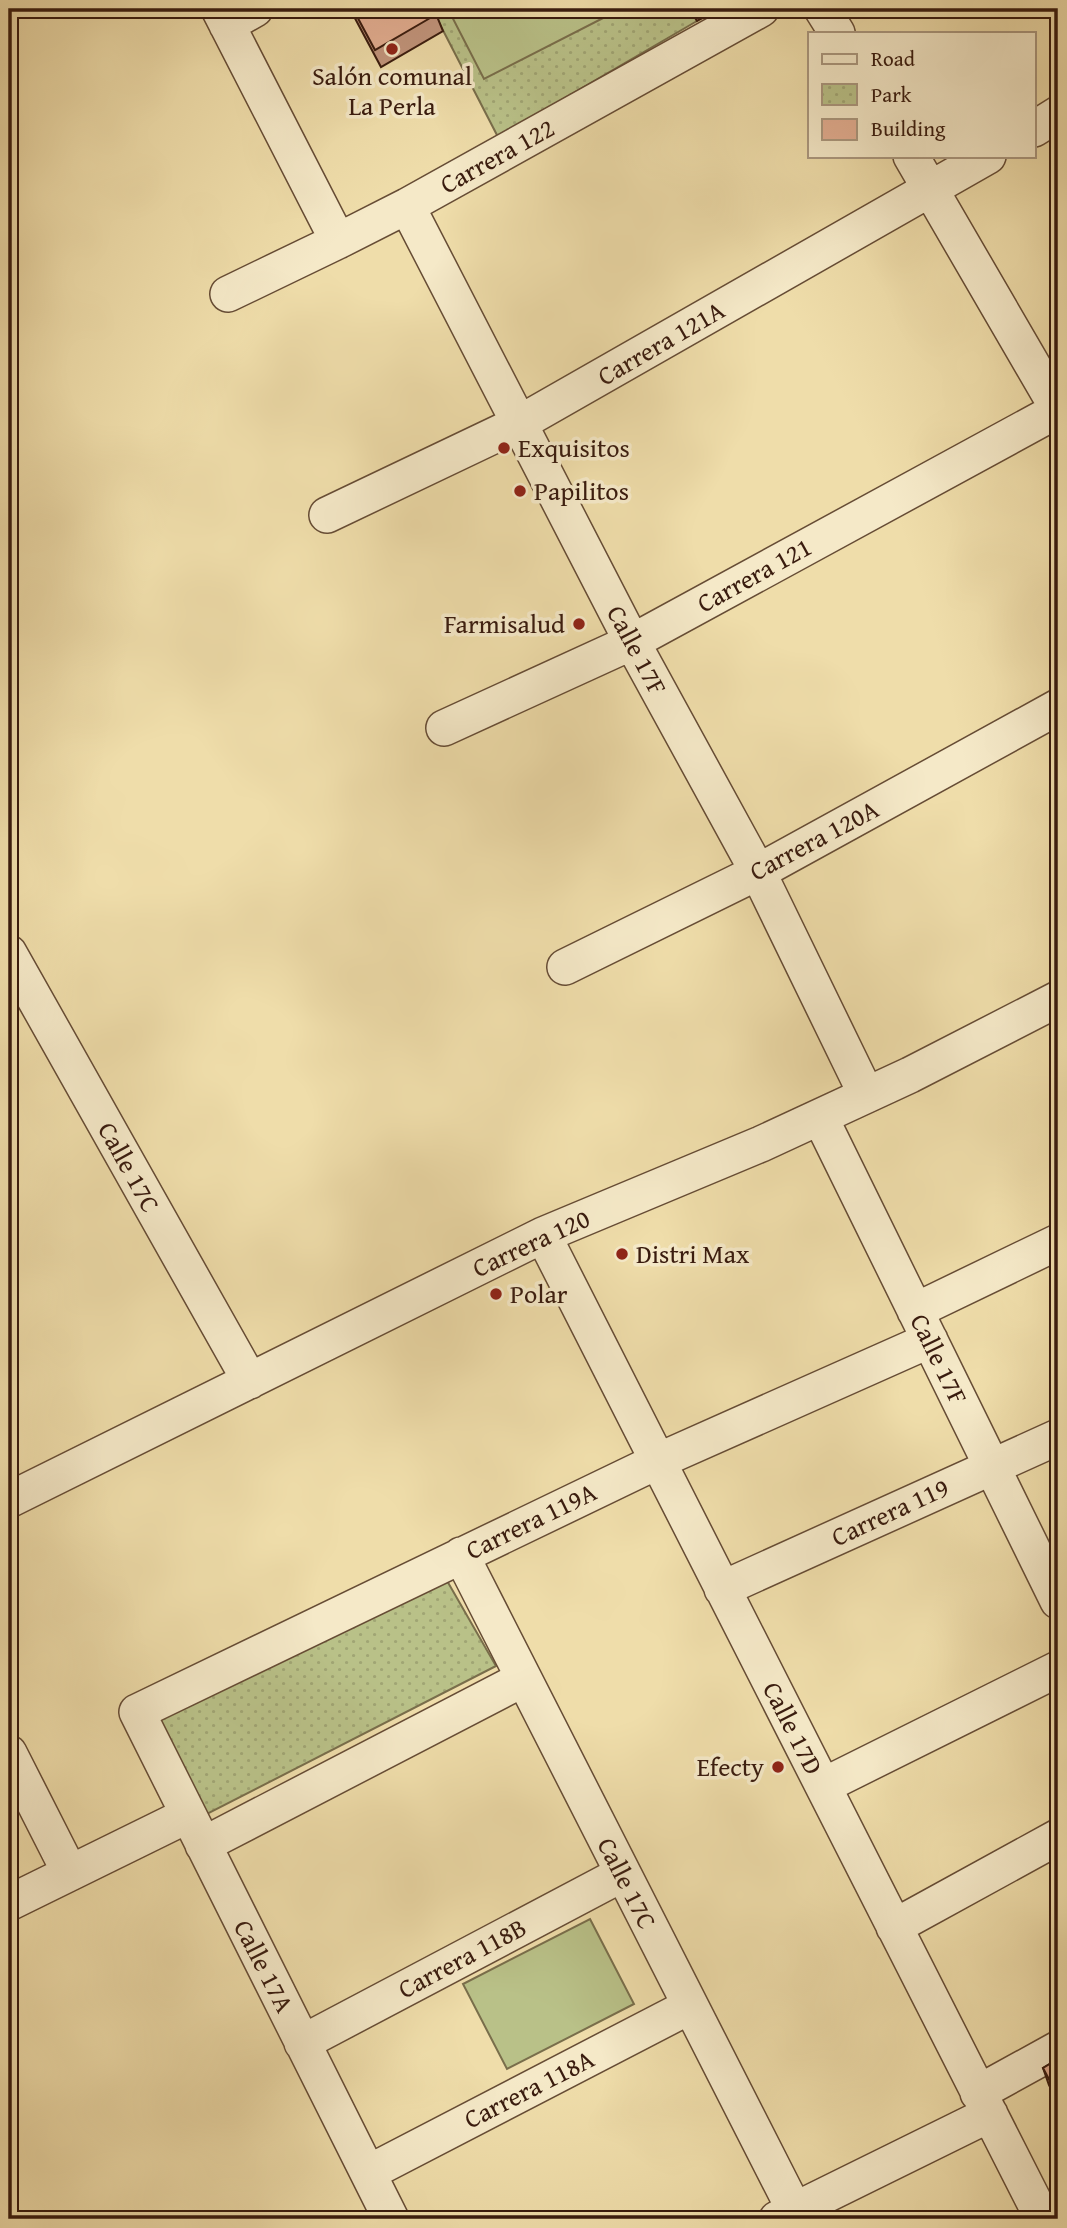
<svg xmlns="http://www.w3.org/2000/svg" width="1067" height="2228" font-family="'Gentium Book Plus',serif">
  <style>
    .park { fill: url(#park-dots); stroke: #796e4b; stroke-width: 2 }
    .garden { fill: #b9c188; stroke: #796e4b; stroke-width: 2 }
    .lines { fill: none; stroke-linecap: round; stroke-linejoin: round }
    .minor-casing { stroke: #664c35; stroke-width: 38 }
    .minor { stroke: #f5e9c8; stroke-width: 35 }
    .wall { fill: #c3967e; stroke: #391b0e; stroke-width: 2 }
    .building { fill: #e3ae92; stroke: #391b0e; stroke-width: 2 }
    .poi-dot { fill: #8f2418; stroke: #f5e9c8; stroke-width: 2.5 }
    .labels { text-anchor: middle; stroke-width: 7; stroke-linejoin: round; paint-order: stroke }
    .poi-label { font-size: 26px; fill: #391b0e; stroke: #f5e9c8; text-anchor: start }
    .street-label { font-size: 26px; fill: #391b0e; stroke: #f5e9c8 }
  </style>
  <defs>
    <pattern id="park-dots" width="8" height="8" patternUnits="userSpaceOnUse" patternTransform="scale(1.75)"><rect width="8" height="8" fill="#b9c188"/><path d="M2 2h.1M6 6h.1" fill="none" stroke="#a0a574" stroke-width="1.8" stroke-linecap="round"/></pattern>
  </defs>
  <rect width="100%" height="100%" fill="#efddaa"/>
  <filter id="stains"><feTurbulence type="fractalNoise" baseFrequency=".00286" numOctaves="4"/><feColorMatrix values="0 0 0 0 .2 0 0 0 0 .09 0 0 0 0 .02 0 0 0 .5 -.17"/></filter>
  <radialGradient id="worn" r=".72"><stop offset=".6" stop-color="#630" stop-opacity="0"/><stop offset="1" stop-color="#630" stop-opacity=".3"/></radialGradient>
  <path class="park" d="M 432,9 L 690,9 L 697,21 L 498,137 Z
    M 446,1579 L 496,1666 L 205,1815 L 154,1718 Z"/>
  <path class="garden" d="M 448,9 L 611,9 L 613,13 L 484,79 Z
    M 590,1919 L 634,2004 L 507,2069 L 463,1984 Z"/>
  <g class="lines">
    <g class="minor-casing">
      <path id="minor" d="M 219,9 L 338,241
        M 822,9 L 837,33
        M 227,25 L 255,9
        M 1034,129 L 1058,114
        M 911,156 L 1058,409
        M 407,206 L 632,642 L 758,872 L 866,1094
        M 228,294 L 338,241 L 407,206 L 761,9
        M 327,515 L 518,424 L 988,156
        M 444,728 L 632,642 L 1058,410
        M 9,953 L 250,1381
        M 565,967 L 758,872 L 1058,707
        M 820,1117 L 1058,1601
        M 543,1235 L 1043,2219
        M 915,1311 L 1058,1242
        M 9,1500 L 543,1235 L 761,1144 L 910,1075 L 1058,999
        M 461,1555 L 795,2211
        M 722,1589 L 1058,1437
        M 9,1753 L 70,1873
        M 823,1786 L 1058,1669
        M 203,1845 L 523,1679
        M 9,1903 L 188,1815
        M 894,1927 L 1058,1837
        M 302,2043 L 622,1874
        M 978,2093 L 1058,2049
        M 368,2173 L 690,2006
        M 391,2219 L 137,1712 L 658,1461 L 930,1340
        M 777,2219 L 990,2114"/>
    </g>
    <use href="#minor" class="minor"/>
  </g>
  <path class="wall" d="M 350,9 L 434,9 L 443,31 L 381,67 Z
    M 690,9 L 720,9 L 697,21 Z
    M 1058,2059 L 1058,2102 L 1049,2085 L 1043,2068 Z"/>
  <path class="building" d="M 353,9 L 434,9 L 437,14 L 375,50 Z
    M 1058,2059 L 1058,2096 L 1043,2068 Z"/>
  <g class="poi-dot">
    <circle cx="392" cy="49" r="7"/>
    <circle cx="504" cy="448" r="7"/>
    <circle cx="520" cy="491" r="7"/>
    <circle cx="579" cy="624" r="7"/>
    <circle cx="622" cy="1254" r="7"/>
    <circle cx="496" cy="1294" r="7"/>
    <circle cx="778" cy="1767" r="7"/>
  </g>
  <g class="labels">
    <g class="poi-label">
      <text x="392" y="85" text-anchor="middle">Salón comunal<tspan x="392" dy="30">La Perla</tspan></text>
      <text x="518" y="457">Exquisitos</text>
      <text x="534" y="500">Papilitos</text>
      <text x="565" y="633" text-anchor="end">Farmisalud</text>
      <text x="636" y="1263">Distri Max</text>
      <text x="510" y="1303">Polar</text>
      <text x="764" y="1776" text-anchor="end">Efecty</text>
    </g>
    <g class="street-label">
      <text transform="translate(497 156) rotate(-29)" y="9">Carrera 122</text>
      <text transform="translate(661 343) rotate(-30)" y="9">Carrera 121A</text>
      <text transform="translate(754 575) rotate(-29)" y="9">Carrera 121</text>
      <text transform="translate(637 650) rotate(62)" y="9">Calle 17F</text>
      <text transform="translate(814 840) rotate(-28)" y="9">Carrera 120A</text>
      <text transform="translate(129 1167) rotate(61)" y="9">Calle 17C</text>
      <text transform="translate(531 1243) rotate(-25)" y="9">Carrera 120</text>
      <text transform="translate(939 1359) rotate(64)" y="9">Calle 17F</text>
      <text transform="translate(890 1512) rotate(-25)" y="9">Carrera 119</text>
      <text transform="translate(531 1521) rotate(-26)" y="9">Carrera 119A</text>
      <text transform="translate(793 1728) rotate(63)" y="9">Calle 17D</text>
      <text transform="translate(627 1883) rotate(63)" y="9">Calle 17C</text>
      <text transform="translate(462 1958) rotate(-28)" y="9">Carrera 118B</text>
      <text transform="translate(264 1966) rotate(63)" y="9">Calle 17A</text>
      <text transform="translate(529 2089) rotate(-27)" y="9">Carrera 118A</text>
    </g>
  </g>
  <rect width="1067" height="2228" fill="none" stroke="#efddaa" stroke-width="35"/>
  <rect x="10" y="10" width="1046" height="2207" fill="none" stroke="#391b0e" stroke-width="3.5"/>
  <rect x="18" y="18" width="1032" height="2193" fill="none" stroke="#391b0e" stroke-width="2"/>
  <rect x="808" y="32" width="228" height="126" fill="#f5e9c8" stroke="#aa977e" stroke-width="2"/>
  <rect x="822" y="54" width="35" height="10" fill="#f5e9c8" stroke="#aa977e" stroke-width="2"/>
  <text x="871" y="66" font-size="21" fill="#391b0e">Road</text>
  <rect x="822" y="84" width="35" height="21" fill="url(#park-dots)" stroke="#aa977e" stroke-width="2"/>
  <text x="871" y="102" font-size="21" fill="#391b0e">Park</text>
  <rect x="822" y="119" width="35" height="21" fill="#e3ae92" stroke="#aa977e" stroke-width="2"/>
  <text x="871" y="136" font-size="21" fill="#391b0e">Building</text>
  <rect width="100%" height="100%" filter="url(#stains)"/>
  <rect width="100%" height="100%" fill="url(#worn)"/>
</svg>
